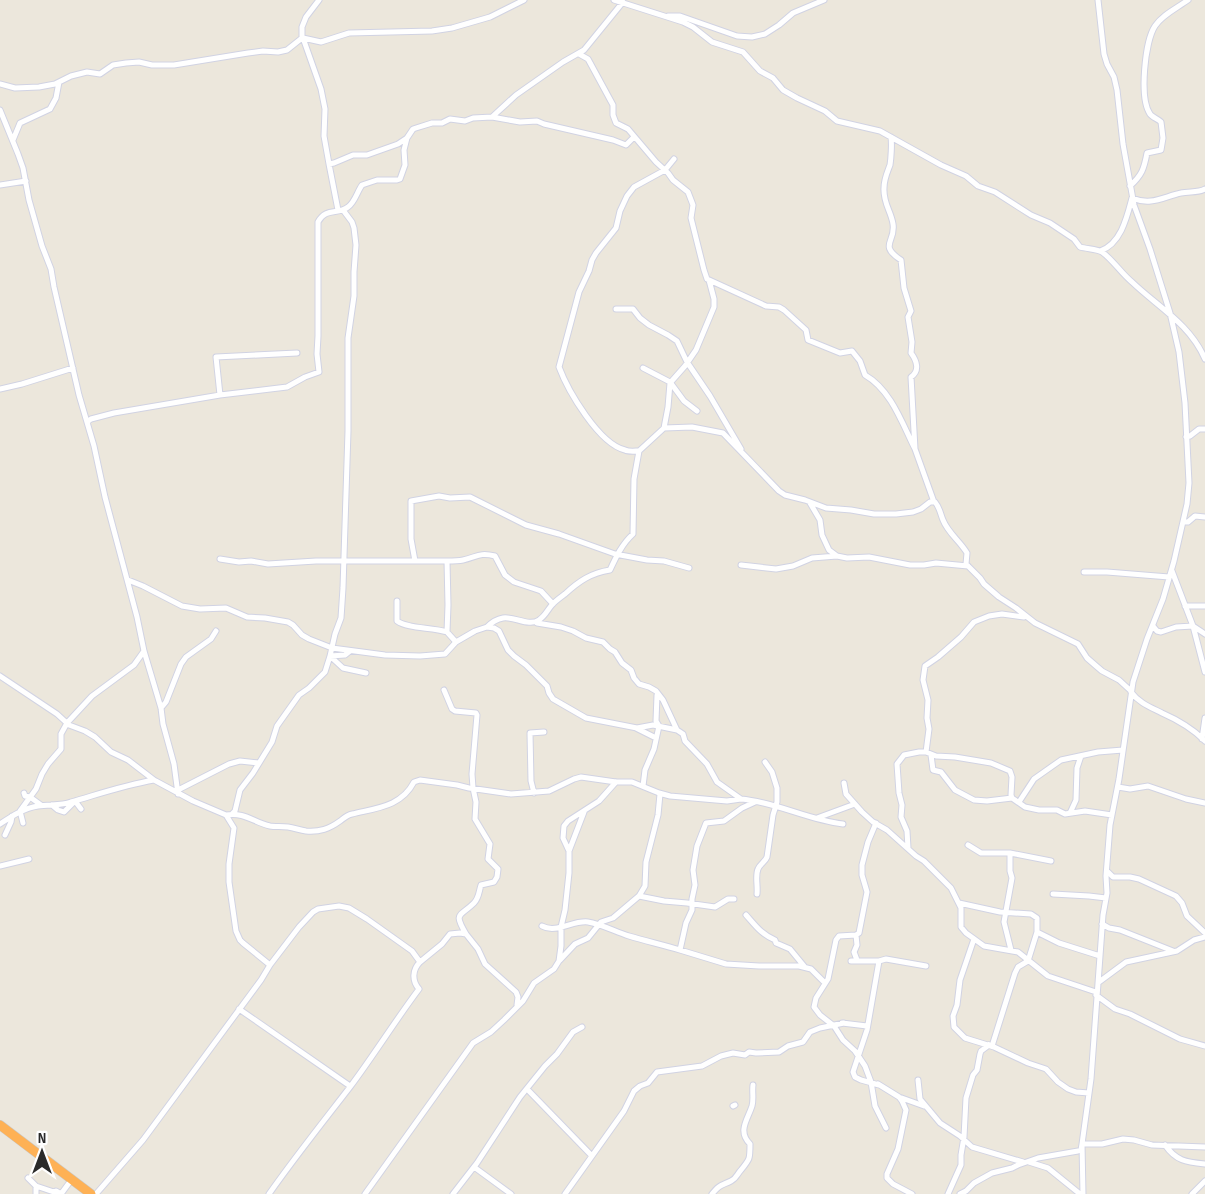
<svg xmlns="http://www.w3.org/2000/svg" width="1205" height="1194" font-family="'Sofia Sans Condensed',sans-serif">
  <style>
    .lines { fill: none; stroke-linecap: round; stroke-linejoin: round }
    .street-casing { stroke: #d1d3e3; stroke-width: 7 }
    .highway-casing { stroke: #c8c8c8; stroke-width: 10 }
    .street { stroke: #fff; stroke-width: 5 }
    .highway { stroke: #feb155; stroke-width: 9 }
  </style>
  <rect width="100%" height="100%" fill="#ece7dc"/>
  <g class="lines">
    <g class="street-casing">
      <path id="street" d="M 614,0 L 683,22 L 693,27 L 712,42 L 743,52 L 760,71 L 773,78 L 783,90 L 797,98 L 825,111 L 837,121 L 880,131 L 941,165 L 966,176 L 978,186 L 995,192 L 1031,215 L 1050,223 L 1074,239 L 1080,247 C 1087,249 1097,249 1102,252 C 1113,260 1122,274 1132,282 C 1158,307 1190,324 1205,359
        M 668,16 L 680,16 L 737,36 L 752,37 L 765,34 L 779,25 L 793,13 L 824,0
        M 303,38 L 321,89 L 325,109 L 324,136 L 329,164 L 334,163 L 353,155 L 367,155 L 398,144 L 407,138 L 413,129 L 416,128 L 432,123 L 442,123 L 450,119 L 465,121 L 473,118 L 492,117 L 520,122 L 537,121 L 544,124 L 613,140 L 626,145 L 634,137
        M 303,38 L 321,42 L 349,33 L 432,31 L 452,28 L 490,17 L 524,0
        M 579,54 L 588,59 L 613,105 L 613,115 L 616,123 L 628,129 L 656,162 L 668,173 L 673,180 L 688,192 L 693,205 L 691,218 L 704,270 L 707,279 L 766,306 L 779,307 L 784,310 L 806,330 L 808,340 L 840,353 L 852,351 L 860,361 L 865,375 C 891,390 902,423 915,449
        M 0,84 L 15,88 L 39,87 L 55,84 L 71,76 L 87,72 L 100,74 L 113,65 L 126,63 L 139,62 L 152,65 L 174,65 L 248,53 L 263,51 L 278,52 L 287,50 L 302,38 L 302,27 L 306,17 L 319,0
        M 0,110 L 18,154 L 23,168 L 29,200 L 42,246 L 51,269 L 54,287 L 79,395 L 94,446 L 105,497 L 137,617 L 144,651 L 161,708 L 163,724 L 174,764 L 178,794
        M 492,117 L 516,95 L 563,62 L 584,50 L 623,2
        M 891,137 C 892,144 891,159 890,165 C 887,173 884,179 884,188 C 883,203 891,211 893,224 C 896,242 878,245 901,260 L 904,288 L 911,311 L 908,317 L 912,342 L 911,353 C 917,361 920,371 911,377 L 915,449 L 934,502
        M 13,140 L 20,123 L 50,109 L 56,98 L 59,82
        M 329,164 L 338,210
        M 0,185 L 26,181
        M 1130,186 C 1142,175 1144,169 1147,153 L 1161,150 L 1163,138 L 1161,122 C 1158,119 1152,117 1150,114 C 1139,98 1145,41 1155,26 C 1162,15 1177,8 1188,0
        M 343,210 L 352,222 L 354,228 L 356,245 L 354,272 L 354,296 L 348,338 L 348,431 L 343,588 L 341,618 L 335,634 L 330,656 L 343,668 L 366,673
        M 1100,251 C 1121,244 1127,217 1132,198 C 1151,206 1163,197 1181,193 C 1189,191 1198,193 1205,189
        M 616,309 L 633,309 L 640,318 L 649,325 L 668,335 L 677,341 L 687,362 L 710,396 L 741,449
        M 643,368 L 670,382 L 684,401 L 697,411
        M 0,389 L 22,384 L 73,368
        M 220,395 L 216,357 L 297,353
        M 87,422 L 91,419 L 114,413 L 220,395 L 287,387 L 305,377 L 319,372 L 317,354 L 318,336 L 318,222 C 326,207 338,215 348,207 C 355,202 357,192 362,185 L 377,180 L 397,180 L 400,179 L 405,165 L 404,150 L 407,138
        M 664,428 L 668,407 L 670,383 L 685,366 L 696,350 L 714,307 L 714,299 L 709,280
        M 1186,437 L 1190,436 L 1199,429 L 1205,429
        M 639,451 C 635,451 629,452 625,450 C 599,444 568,391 559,367 L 579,292 L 589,271 L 592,260 L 596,253 L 616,228 L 620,211 L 627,196 L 634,187 L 665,170 L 674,159
        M 810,503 L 820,520 L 822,535 L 829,550 L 837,556 L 847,558 L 869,557 L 910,565 L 924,565 L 936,563 L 968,566
        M 1184,522 L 1188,522 L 1195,516 L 1205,517
        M 220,559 L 239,562 L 251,561 L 268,564 L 316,561 L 415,561
        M 447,561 C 452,561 458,561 463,560 C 477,557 479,552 495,556 L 505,575 L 514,582 L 541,591 L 553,604
        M 741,565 L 776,569 L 793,566 L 812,558 L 837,556
        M 1172,571 L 1193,626 L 1205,672
        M 1084,572 L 1107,572 L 1169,577
        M 128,580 L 143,586 L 182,606 L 200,609 L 226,608 L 247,617 L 265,618 L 288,622 L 293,625 L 302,635 L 309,639 L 332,648 L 385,655 L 420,656 L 445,654 L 456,642 L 475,631 L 487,627 L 494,628 L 499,631 L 508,650 L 514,656 L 526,665 L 547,686 L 549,693 L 553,699 L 586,718 L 637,728 L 653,725 L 677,730 L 683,734 L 685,741 L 707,764 L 717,782 L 741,799 C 776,802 808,820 843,824
        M 397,601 L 397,621 C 408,629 432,627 447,632
        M 1185,606 L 1205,606
        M 537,623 L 561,627 L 573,631 L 586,638 L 603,642 L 610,649 L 615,652 L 622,663 L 631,670 L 634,678 L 639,684 L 649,687 L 656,691 L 663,700 L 677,730
        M 1153,626 L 1157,631 L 1161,632 L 1176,627 L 1193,626 L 1205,634
        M 487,627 C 491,623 497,619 503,618 C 514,616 529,627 539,620 C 545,616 547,611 551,606 C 555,601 561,597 565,594 C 579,581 591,573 610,570 C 616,557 622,544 633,534 L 634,479 L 639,451 L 664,428 L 692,427 L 723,433 L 779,491 L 785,495 L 805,500 L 826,508 L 851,510 L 874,514 L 896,514 L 913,512 L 921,509 L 930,502 L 935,502 C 940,508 940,513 943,520 C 948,533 960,541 967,553 L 966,564 L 980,578 L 984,584 L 999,597 L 1016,608 L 1035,623 L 1078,644 L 1087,658 L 1095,665 L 1102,671 L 1119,680 L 1131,691 L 1131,690
        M 456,642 L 447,632 L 448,605 L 447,561 L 415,561 L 411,539 L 411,501 L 439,496 L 450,498 L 470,497 L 526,525 L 559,534 L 615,554 L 647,560 L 664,561 L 689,568
        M 0,676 L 57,714 L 69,725 L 85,731 L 95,737 L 111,752 L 128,760 L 154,780 L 193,801 L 226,815 L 234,828 L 229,864 L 229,882 L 236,931 L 240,940 L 243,943 L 270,965 L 261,980 L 143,1140 L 96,1194
        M 444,690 L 452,709 L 455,711 L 476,713 L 477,715 L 472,774 L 473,788 L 476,802 L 475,819 L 490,844 L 488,859 L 498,869 L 497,877 L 494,882 L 481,885 C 479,891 479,898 474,903 C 460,917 453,912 466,934
        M 1131,692 C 1139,703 1150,707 1162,713 C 1178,720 1193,729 1205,741
        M 161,708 L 166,702 L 181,664 L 186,657 L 211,639 L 216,631
        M 636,728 L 656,738
        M 1202,739 L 1205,718
        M 926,752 L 929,729 L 927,718 L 928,700 L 923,680 L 925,666 L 938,657 L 961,637 L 974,622 L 989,616 L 1002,614 L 1024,617
        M 931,755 L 933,770 L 941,772 L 955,790 L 974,800 L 987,801 L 1012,798
        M 844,783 L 846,794 L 862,812 L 873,822 L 887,830 L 916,856 L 924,861 L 951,888 L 961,908 L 961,927 L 966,933 L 984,946 L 1018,952 L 1048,976 L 1096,992
        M 643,786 L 645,770 L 654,749 L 659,726 L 656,721 L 657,695
        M 1118,787 L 1130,789 L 1148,786 L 1186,799 L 1205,803
        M 178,790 L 229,764 L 240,761 L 259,763
        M 24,793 L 25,796 L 30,797 L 41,805
        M 534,793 L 531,781 L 530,733 L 544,732
        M 75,801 L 81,809
        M 1019,802 L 1034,779 L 1061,760 L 1098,752 L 1123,750
        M 52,805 L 58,810 L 64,812 L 73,803
        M 1070,813 L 1076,800 L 1077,768 L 1081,756
        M 232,814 L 235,811 L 240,790 L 253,773 L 272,742 L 277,726 L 299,695 L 309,688 L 325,672 L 330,656 L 345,655 L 350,651
        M 226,815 C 245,812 253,822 270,826 C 275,827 282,826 288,827 C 294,828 300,830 306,831 C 320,832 329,829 340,821 C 344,818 347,815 352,814 C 376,808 401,807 414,782 L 420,780 L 457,785 L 469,788 L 511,794 L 549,791 L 574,779 L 581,777 L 616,782 L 632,782 L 659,793 L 670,796 L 727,801 L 741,799
        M 817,818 L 855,804
        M 23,823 L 20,811 L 36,789 L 42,774 L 48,764 L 61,749 L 61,734 L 67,723 L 92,696 L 134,665 L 144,651
        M 876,823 L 868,842 L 862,865 L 862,875 L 867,892 L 859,933 L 856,935 L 839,936 L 836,940 L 828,979 L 816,998 L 814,1007 L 820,1015 L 834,1026 L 843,1040 L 855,1051 L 865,1066 L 871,1082 L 875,1106 L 886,1128
        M 0,824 C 12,816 24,808 38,806 C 49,804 61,806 71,802 C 99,794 125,785 154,780
        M 5,835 L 11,822 L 12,816
        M 968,845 L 981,853 L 1010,853 L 1051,861
        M 908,848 L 907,831 L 901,817 L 902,805 L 899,793 L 897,764 L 904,755 L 919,752 L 926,752 L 936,756 L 955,757 L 991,763 L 1010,771 L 1012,777 L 1011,795 L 1012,798 L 1025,807 L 1039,810 L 1057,810 L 1065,814 L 1085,811 L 1112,815
        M 569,851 L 584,812
        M 1010,853 L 1010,871 L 1012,878 L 1004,922 L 1011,950
        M 0,866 L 29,859
        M 1107,871 L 1113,877 L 1130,877 L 1139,879 L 1176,896 L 1182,903 L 1187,916 L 1205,933
        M 757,894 C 758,886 755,876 758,869 C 760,864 765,862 767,857 L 773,815 L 777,802 L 777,788 L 772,772 L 765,762
        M 1053,894 L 1089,896 L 1106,898
        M 639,896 L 664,901 L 687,903 L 715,907 L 728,899 L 734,899
        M 959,903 L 1000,912 L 1031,914 L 1037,918 L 1037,932 L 1028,961 L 1018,967 L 1015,973 L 992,1046
        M 746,915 C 755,925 762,935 775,940 L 776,943 L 790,949 L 804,966
        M 1102,924 L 1109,928 L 1120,930 L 1173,951
        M 542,926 C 556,934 573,920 588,922 C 601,924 616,932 629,936 C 646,941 663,945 680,950 L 686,923 L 692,910 L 692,899 L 695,885 L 693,870 L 697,846 L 706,823 L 724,821 L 742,808 L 755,802
        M 1037,932 L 1059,943 L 1100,956
        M 856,935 L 857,945 L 854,952 L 857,960
        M 974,939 L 960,980 L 957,1005 L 953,1016 L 954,1027 L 965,1038 L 994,1047 L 1028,1063 L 1046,1069 L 1058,1082 L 1068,1089 L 1076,1092 L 1089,1093
        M 680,950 L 726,964 L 759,966 L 799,966 L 811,969 L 825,983
        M 560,960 L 575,944 L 588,938 L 601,922 L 613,918 L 639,896 L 645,886 L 646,862 L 658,815 L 660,794
        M 851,961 L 879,961 L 886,959 L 926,966
        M 879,961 L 867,1030 L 853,1072 L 855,1077 L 861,1080 L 879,1085
        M 420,962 L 442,944 L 450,934 L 460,933 L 466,934 L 478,949 L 485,964 L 516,992 L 518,997 L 517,1005
        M 1099,982 L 1126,962 L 1177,951 L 1194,940 L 1205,937
        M 1096,995 L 1115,1009 L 1130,1014 L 1180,1039 L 1205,1046
        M 239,1009 L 350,1086
        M 842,1023 L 867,1026
        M 918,1080 L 920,1099 L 940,1123 L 960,1136 L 972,1147 L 1023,1162
        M 878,1084 L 899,1097 L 924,1106
        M 527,1089 L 592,1156
        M 899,1097 L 902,1101 L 906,1110 L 898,1149 L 887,1174 L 887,1178 L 893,1184 L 912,1194
        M 733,1106 L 735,1105
        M 1165,1145 C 1176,1161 1186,1162 1205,1164
        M 1029,1162 L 1048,1168 L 1080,1194
        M 474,1167 L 511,1194
        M 28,1178 L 36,1186 L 36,1194
        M 36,1186 L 54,1192 L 56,1191 L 61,1194
        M 61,1194 L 72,1179
        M 269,1194 C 295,1157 323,1122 350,1087 C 374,1055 395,1021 419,989 C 412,981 412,970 420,962 L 412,951 L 367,919 L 349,908 L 339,906 L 318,909 L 313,912 L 299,927 L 270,965
        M 365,1194 L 473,1043 L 491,1032 L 504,1020 L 523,1001 L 534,983 L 554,969 L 559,961 L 561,946 L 561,927 L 565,910 L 569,873 L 569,851 L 563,838 L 564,826 L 568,821 L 599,801 L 616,782
        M 453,1194 L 477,1163 L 520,1097 L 545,1066 L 557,1054 L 573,1032 L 582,1027
        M 565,1194 L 624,1111 L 634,1091 L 640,1086 L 648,1083 L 657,1072 L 702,1066 L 721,1056 L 733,1053 L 745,1055 L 749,1052 L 756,1053 L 779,1052 L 788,1046 L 803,1042 L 810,1032 L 820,1028 L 844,1023
        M 712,1194 C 720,1184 721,1186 731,1181 C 737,1178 737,1174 741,1170 C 750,1159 750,1159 750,1144 C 737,1131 748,1119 752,1106 C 754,1099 752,1092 753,1085
        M 948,1194 L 961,1165 L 961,1155 L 964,1137 L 966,1098 L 973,1075 L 977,1070 L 980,1054 L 981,1051 L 989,1045
        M 960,1194 L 966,1191 L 974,1183 L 992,1173 L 1012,1168 L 1018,1165 L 1038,1158 L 1078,1151 L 1081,1150 L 1082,1144 L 1102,1144 L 1123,1139 L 1134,1140 L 1152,1145 L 1205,1147
        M 1083,1194 L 1082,1144 L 1091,1079 L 1103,915 L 1107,893 L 1106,876 L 1110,825 L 1119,779 L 1133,682 L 1147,639 L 1163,599 L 1174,561 L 1187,504 L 1189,483 L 1185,403 L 1179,352 L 1170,313 L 1150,249 L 1134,205 L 1123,144 L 1117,90 L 1114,77 L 1107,64 L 1104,54 L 1098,0
        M 1192,1194 L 1205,1181"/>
    </g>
    <g class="highway-casing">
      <path id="highway" d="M 0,1125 L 91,1194"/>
    </g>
    <use href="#street" class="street"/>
    <use href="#highway" class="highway"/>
  </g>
  <g transform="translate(42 1152)" stroke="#ffffff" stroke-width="4.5" paint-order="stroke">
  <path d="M0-4.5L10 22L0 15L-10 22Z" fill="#2a2a2a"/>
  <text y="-9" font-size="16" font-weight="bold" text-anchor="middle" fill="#2a2a2a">N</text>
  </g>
</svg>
